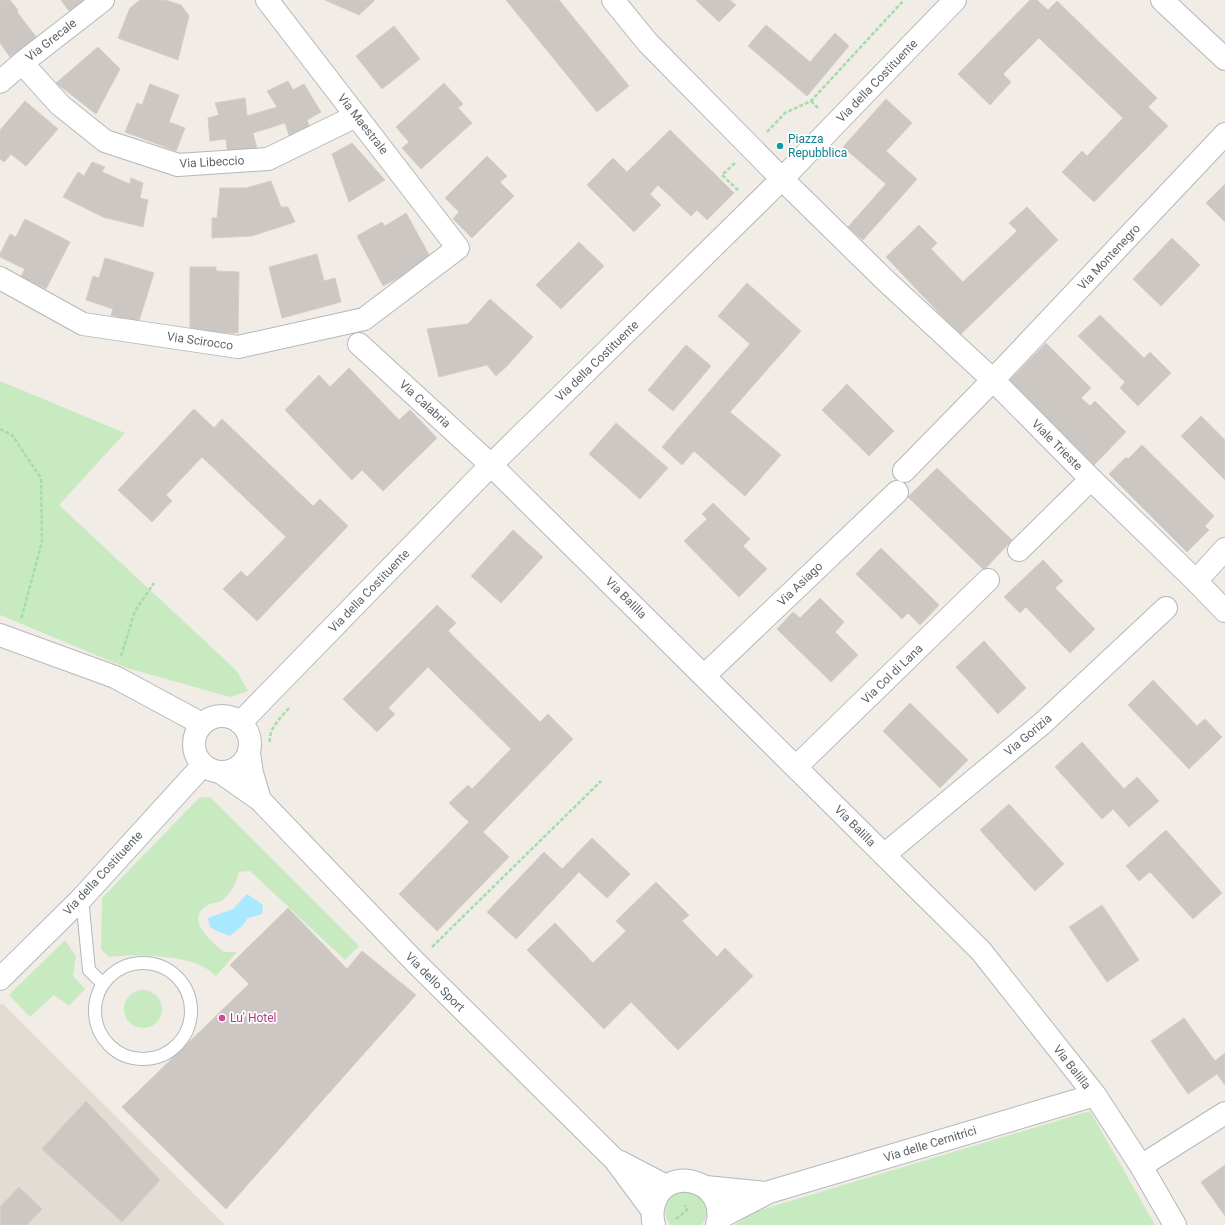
<svg xmlns="http://www.w3.org/2000/svg" width="1225" height="1225" font-family="Roboto,sans-serif">
  <style>
    .education { fill: #e1dcd4 }
    .green { fill: #c8eac1 }
    .water { fill: #a8e9ff }
    .building { fill: #ccc7c2; stroke: #d6cdc3 }
    .lines { fill: none; stroke-linecap: round; stroke-linejoin: round }
    .service-casing { stroke: #b3b8bb; stroke-width: 14 }
    .minor-casing { stroke: #b3b8bb; stroke-width: 24 }
    .tertiary-casing { stroke: #b3b8bb; stroke-width: 24 }
    .path { stroke: #a3dda7; stroke-width: 2.5; stroke-dasharray: 4 2; stroke-linecap: butt }
    .service { stroke: #fff; stroke-width: 12 }
    .minor { stroke: #fff; stroke-width: 22 }
    .tertiary { stroke: #fff; stroke-width: 22 }
    .culture-dot { fill: #0f9aa8; stroke: #fff; stroke-width: 1.5 }
    .hotel-dot { fill: #d1479c; stroke: #fff; stroke-width: 1.5 }
    .labels { text-anchor: middle; stroke-width: 3.5; stroke-linejoin: round; paint-order: stroke }
    .street-label { font-size: 12px; fill: #5d6467; stroke: #fff }
    .culture-label { font-size: 12px; fill: #0d838f; stroke: #fff; text-anchor: start }
    .hotel-label { font-size: 12px; fill: #b23c85; stroke: #fff; text-anchor: start }
  </style>
  <rect width="100%" height="100%" fill="#f1ece6"/>
  <path class="education" d="M 2,1003 L 225,1225 L 0,1225 L 0,1005 Z"/>
  <path class="green" d="M 0,381 L 125,433 L 59,505 L 237,671 L 248,691 L 230,697 L 127,668 L 0,615 Z
    M 210,797 L 359,946 L 345,960 L 250,871 L 239,872 C 235,884 233,890 224,899 C 219,903 215,902 210,904 C 182,918 211,941 224,952 L 237,952 L 216,976 C 212,973 208,969 204,967 C 181,955 134,954 109,957 L 101,949 L 102,898 L 199,798 Z
    M 65,940 L 76,956 L 73,976 L 85,989 L 69,1006 L 54,995 L 30,1017 L 9,995 Z
    M124 1009a19 19 0 1 1 38 0a19 19 0 1 1-38 0Z
    M 1090,1111 L 1155,1225 L 734,1225 L 757,1211 Z
    M 681,1191 L 696,1193 L 706,1203 L 707,1210 L 706,1217 L 702,1225 L 670,1225 C 660,1210 666,1198 681,1191 Z"/>
  <path class="water" d="M 247,894 L 263,905 L 262,914 L 248,918 L 241,927 L 230,936 L 219,932 L 210,927 L 208,918 L 233,909 Z"/>
  <path class="building" d="M 0,0 L 10,0 L 18,10 L 17,12 L 37,38 L 10,57 L 0,43 Z
    M 61,0 L 85,0 L 69,11 Z
    M 140,0 L 165,0 L 181,5 L 189,16 L 178,60 L 118,38 L 130,8 Z
    M 325,0 L 375,0 L 359,15 Z
    M 506,0 L 559,0 L 629,86 L 597,112 Z
    M 696,0 L 730,0 L 736,5 L 719,22 Z
    M 1030,0 L 1037,0 L 1048,10 L 1057,1 L 1157,98 L 1148,107 L 1168,126 L 1094,202 L 1062,172 L 1082,151 L 1087,156 L 1123,118 L 1039,38 L 1003,74 L 1011,82 L 990,105 L 958,74 Z
    M 766,25 L 810,62 L 835,33 L 849,46 L 807,96 L 748,46 Z
    M 394,26 L 420,59 L 382,89 L 356,56 Z
    M 98,47 L 120,69 L 96,114 L 56,83 Z
    M 288,81 L 293,90 L 304,84 L 321,112 L 307,120 L 311,131 L 291,141 L 285,123 L 253,133 L 257,149 L 228,156 L 226,139 L 210,141 L 208,118 L 219,115 L 215,103 L 245,98 L 247,116 L 277,107 L 267,91 Z
    M 444,83 L 463,104 L 458,108 L 472,123 L 421,169 L 402,148 L 409,142 L 396,127 Z
    M 150,84 L 179,95 L 169,122 L 185,128 L 176,151 L 125,132 L 137,103 L 142,105 Z
    M 886,99 L 912,123 L 886,151 L 917,179 L 863,240 L 848,227 L 886,184 L 843,147 Z
    M 25,101 L 58,129 L 26,166 L 11,154 L 4,162 L 0,159 L 0,130 Z
    M 670,130 L 734,193 L 707,220 L 697,210 L 691,216 L 658,185 L 650,194 L 661,205 L 634,232 L 587,185 L 613,158 L 627,172 Z
    M 352,143 L 385,180 L 349,202 L 332,154 Z
    M 487,156 L 507,176 L 500,182 L 514,196 L 472,238 L 453,219 L 459,212 L 445,198 Z
    M 92,162 L 105,167 L 102,172 L 130,184 L 131,178 L 143,183 L 140,198 L 148,200 L 143,227 L 103,217 L 63,197 L 78,172 L 84,176 Z
    M 271,181 L 281,207 L 288,207 L 295,222 L 252,236 L 212,238 L 212,218 L 217,218 L 220,188 L 246,188 Z
    M 1225,184 L 1225,222 L 1206,203 Z
    M 1027,207 L 1058,240 L 960,335 L 886,257 L 919,225 L 937,243 L 931,249 L 963,282 L 1017,231 L 1009,223 Z
    M 406,213 L 432,260 L 383,286 L 357,236 L 382,222 L 385,226 Z
    M 25,219 L 70,242 L 46,289 L 21,276 L 25,269 L 0,257 L 0,254 L 10,234 L 16,237 Z
    M 1172,238 L 1200,265 L 1161,306 L 1133,279 Z
    M 579,242 L 604,266 L 561,309 L 536,285 Z
    M 317,254 L 324,281 L 335,278 L 341,302 L 282,318 L 269,267 Z
    M 105,258 L 154,273 L 138,324 L 111,315 L 113,309 L 86,300 L 93,276 L 99,278 Z
    M 190,267 L 216,267 L 216,271 L 239,272 L 238,333 L 190,333 Z
    M 747,283 L 801,331 L 730,412 L 781,455 L 745,496 L 694,451 L 682,465 L 662,447 L 750,344 L 718,316 Z
    M 490,299 L 533,337 L 507,366 L 496,376 L 487,365 L 439,377 L 427,329 L 468,324 Z
    M 1100,315 L 1144,358 L 1150,352 L 1171,373 L 1138,406 L 1120,388 L 1125,382 L 1078,336 Z
    M 1046,343 L 1091,388 L 1081,398 L 1090,406 L 1095,401 L 1126,432 L 1094,465 L 1009,381 Z
    M 686,345 L 711,366 L 673,411 L 648,390 Z
    M 349,368 L 399,420 L 410,410 L 437,438 L 383,491 L 362,470 L 352,480 L 285,410 L 319,375 L 330,387 Z
    M 847,384 L 894,431 L 869,456 L 822,410 Z
    M 194,409 L 214,428 L 222,419 L 313,506 L 320,499 L 348,526 L 257,621 L 223,589 L 241,571 L 247,577 L 286,537 L 202,457 L 166,495 L 172,501 L 152,522 L 118,490 Z
    M 1201,416 L 1225,440 L 1225,480 L 1181,436 Z
    M 616,423 L 668,468 L 640,499 L 589,454 Z
    M 1142,445 L 1214,516 L 1205,526 L 1209,530 L 1187,552 L 1109,474 L 1126,457 L 1128,459 Z
    M 937,468 L 1012,540 L 984,570 L 908,497 Z
    M 713,503 L 750,539 L 743,546 L 767,569 L 739,597 L 684,541 L 707,519 L 702,514 Z
    M 513,530 L 543,557 L 501,603 L 471,576 Z
    M 881,548 L 939,605 L 920,625 L 908,613 L 902,619 L 856,574 Z
    M 1043,560 L 1063,581 L 1055,588 L 1095,629 L 1070,653 L 1026,607 L 1020,613 L 1004,597 Z
    M 820,598 L 844,622 L 835,632 L 858,655 L 831,682 L 777,629 L 793,612 L 800,618 Z
    M 437,605 L 456,623 L 448,631 L 540,722 L 548,714 L 573,739 L 483,832 L 509,857 L 437,931 L 399,894 L 469,822 L 449,803 L 468,785 L 472,789 L 511,749 L 428,667 L 388,708 L 395,714 L 377,732 L 343,699 Z
    M 984,641 L 1026,688 L 998,714 L 956,667 Z
    M 1153,680 L 1197,726 L 1205,719 L 1222,737 L 1189,769 L 1128,705 Z
    M 910,703 L 968,760 L 940,788 L 883,731 Z
    M 1082,742 L 1124,789 L 1137,777 L 1159,801 L 1129,827 L 1113,809 L 1102,819 L 1055,767 Z
    M 1009,804 L 1064,864 L 1035,891 L 980,830 Z
    M 1166,830 L 1222,893 L 1193,919 L 1150,872 L 1139,881 L 1126,866 Z
    M 592,838 L 630,874 L 607,898 L 579,872 L 516,939 L 487,912 L 544,852 L 562,869 Z
    M 656,882 L 689,915 L 682,921 L 717,957 L 725,948 L 753,976 L 678,1050 L 631,1002 L 604,1029 L 527,950 L 555,923 L 593,963 L 626,931 L 616,921 Z
    M 1102,905 L 1139,960 L 1107,982 L 1069,927 Z
    M 288,908 L 347,969 L 362,951 L 416,995 L 226,1209 L 122,1107 L 249,984 L 230,965 Z
    M 1184,1018 L 1215,1061 L 1225,1053 L 1225,1085 L 1217,1074 L 1188,1094 L 1151,1041 Z
    M 86,1101 L 160,1180 L 122,1222 L 42,1149 Z
    M 1225,1165 L 1225,1216 L 1201,1182 Z
    M 19,1187 L 42,1209 L 27,1225 L 1,1225 L 0,1207 Z"/>
  <g class="lines">
    <g class="service-casing">
      <path id="service" d="M 82,898 L 89,970 L 103,984
        M95 1011a48 48 0 1 1 96 0a48 48 0 1 1-96 0Z"/>
    </g>
    <g class="minor-casing">
      <path id="minor" d="M 1162,0 L 1225,59
        M 22,63 L 60,105 L 105,141 L 178,165 L 268,159 L 356,116
        M 0,82 L 22,63 L 103,0
        M 0,278 L 83,324 L 238,347 L 364,319 L 458,248 L 267,0
        M 359,344 L 491,465 L 981,951 L 1095,1095 L 1141,1166 L 1175,1225
        M 904,471 L 993,380 L 1225,134
        M 1019,550 L 1091,479
        M 1196,581 L 1225,549
        M 0,635 L 115,677 L 202,724
        M 704,676 L 897,492
        M 249,753 L 252,773 L 260,800
        M 796,767 L 988,580
        M 220,772 L 260,800 L 416,963 L 615,1160 L 652,1210
        M 884,855 L 1044,722 L 1166,608
        M 620,1162 L 666,1186
        M 1141,1166 L 1225,1113
        M 706,1187 L 765,1193
        M 719,1218 L 769,1192 L 1095,1095
        M 654,1225 C 652,1218 652,1211 654,1204 C 666,1163 729,1180 717,1225"/>
    </g>
    <g class="tertiary-casing">
      <path id="tertiary" d="M 613,0 L 648,43 L 782,179 L 886,281 L 993,380 L 1091,479 L 1196,581 L 1225,611
        M194 744a28 28 0 1 1 56 0a28 28 0 1 1-56 0Z
        M 240,723 L 491,465 L 782,179 L 955,0
        M 0,979 L 82,898 L 203,765"/>
    </g>
    <path class="path" d="M 811,101 L 819,109
      M 767,132 L 785,113 L 811,101 L 904,0
      M 735,163 L 722,175 L 739,191
      M 0,429 L 12,435 L 41,478 L 42,542 L 21,619
      M 121,656 L 135,611 L 154,583
      M 270,742 C 268,729 282,716 290,707
      M 432,947 L 601,781
      M 676,1219 L 687,1210 L 685,1205"/>
    <use href="#service" class="service"/>
    <use href="#minor" class="minor"/>
    <use href="#tertiary" class="tertiary"/>
  </g>
  <circle class="culture-dot" cx="780" cy="146" r="4"/>
  <circle class="hotel-dot" cx="222" cy="1018" r="4"/>
  <g class="labels">
    <g class="street-label">
      <text transform="translate(51 40) rotate(-38)" y="4">Via Grecale</text>
      <text transform="translate(877 81) rotate(-46)" y="4">Via della Costituente</text>
      <text transform="translate(363 124) rotate(52)" y="4">Via Maestrale</text>
      <text transform="translate(212 162) rotate(-3)" y="4">Via Libeccio</text>
      <text transform="translate(1109 257) rotate(-47)" y="4">Via Montenegro</text>
      <text transform="translate(200 341) rotate(8)" y="4">Via Scirocco</text>
      <text transform="translate(597 361) rotate(-44)" y="4">Via della Costituente</text>
      <text transform="translate(425 404) rotate(42)" y="4">Via Calabria</text>
      <text transform="translate(1057 445) rotate(45)" y="4">Viale Trieste</text>
      <text transform="translate(800 584) rotate(-44)" y="4">Via Asiago</text>
      <text transform="translate(369 591) rotate(-46)" y="4">Via della Costituente</text>
      <text transform="translate(626 598) rotate(45)" y="4">Via Balilla</text>
      <text transform="translate(892 674) rotate(-44)" y="4">Via Col di Lana</text>
      <text transform="translate(1028 735) rotate(-40)" y="4">Via Gorizia</text>
      <text transform="translate(855 826) rotate(45)" y="4">Via Balilla</text>
      <text transform="translate(103 873) rotate(-47)" y="4">Via della Costituente</text>
      <text transform="translate(435 982) rotate(45)" y="4">Via dello Sport</text>
      <text transform="translate(1072 1067) rotate(52)" y="4">Via Balilla</text>
      <text transform="translate(930 1144) rotate(-17)" y="4">Via delle Cernitrici</text>
    </g>
    <g class="culture-label">
      <text x="788" y="143">Piazza<tspan x="788" dy="14">Repubblica</tspan></text>
    </g>
    <g class="hotel-label">
      <text x="230" y="1022">Lu' Hotel</text>
    </g>
  </g>
</svg>
